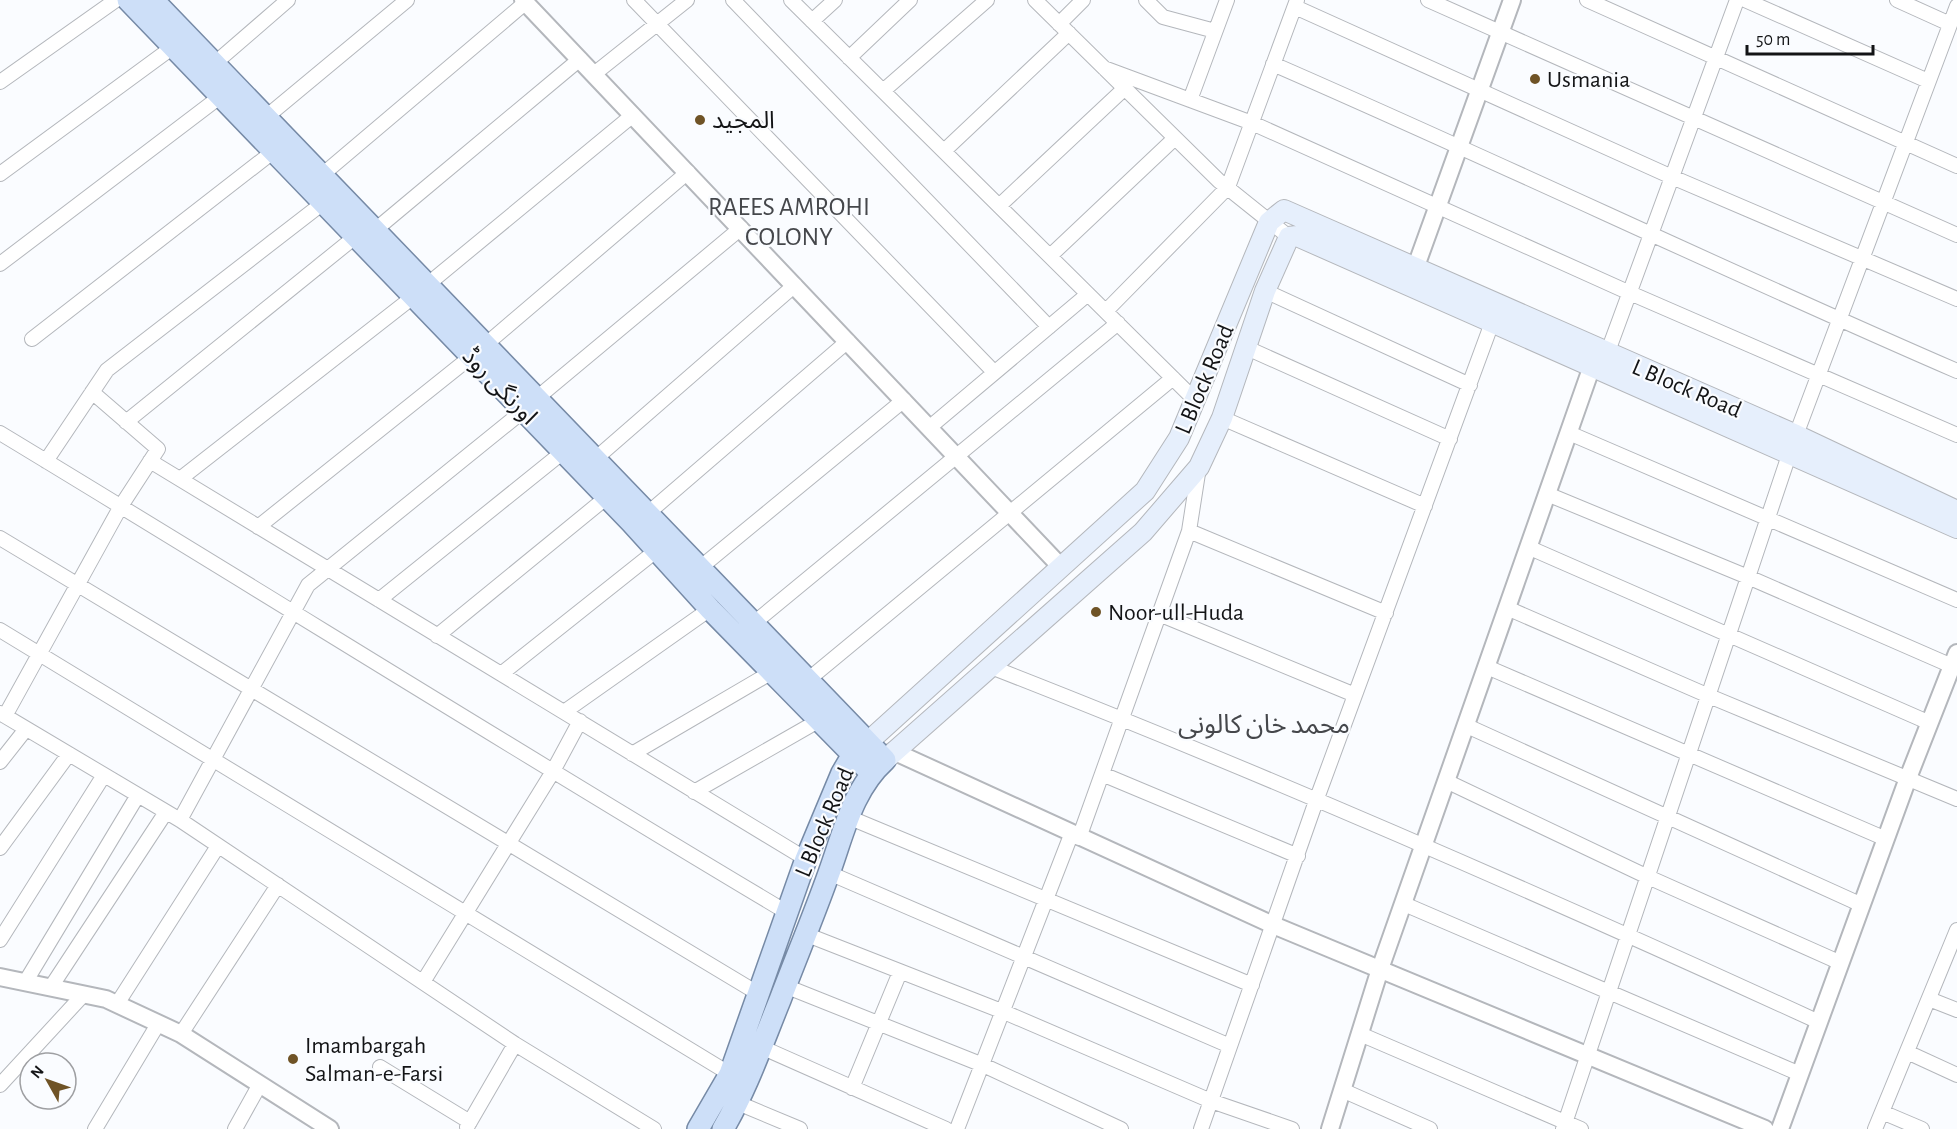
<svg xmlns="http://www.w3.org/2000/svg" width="1957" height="1129" font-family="'Alegreya Sans','Noto Sans Arabic',sans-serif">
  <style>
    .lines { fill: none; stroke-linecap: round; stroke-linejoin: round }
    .minor-casing { stroke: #b4b7bc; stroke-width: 16 }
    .tertiary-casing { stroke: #b4b7bc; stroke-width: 20 }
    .secondary-casing { stroke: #b4b7bc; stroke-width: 22 }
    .primary-casing { stroke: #768aa6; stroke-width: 24 }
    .minor { stroke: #fff; stroke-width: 14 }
    .tertiary { stroke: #fff; stroke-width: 16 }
    .secondary { stroke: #e6effc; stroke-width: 20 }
    .primary { stroke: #cddff8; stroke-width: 21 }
    .poi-dot { fill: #6f5326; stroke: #fafcff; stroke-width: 2 }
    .labels { text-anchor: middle; stroke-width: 4.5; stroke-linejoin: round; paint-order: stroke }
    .poi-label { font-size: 24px; fill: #131416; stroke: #fafcff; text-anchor: start }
    .street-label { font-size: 24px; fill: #131416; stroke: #fafcff }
    .neighbourhood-label { font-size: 26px; fill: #45474b; stroke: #fafcff }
  </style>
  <rect width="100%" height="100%" fill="#fafcff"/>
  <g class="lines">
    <g class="minor-casing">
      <path id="minor" d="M 634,0 L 994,372
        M 733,0 L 1049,327
        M 791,0 L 1196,401
        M 1035,0 L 1219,181 L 1289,237
        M 1146,0 L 1163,17 L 1215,31
        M 1428,0 L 1957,235
        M 1587,0 L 1957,166
        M 1745,0 L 1928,81
        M 1897,0 L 1950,24
        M 1295,7 L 1672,177 L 1957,299
        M 812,21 L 835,0
        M 1059,24 L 1083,0
        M 849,58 L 910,0
        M 214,64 L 288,0
        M 1273,64 C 1503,164 1728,272 1957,371
        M 1104,68 L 1252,123 L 1630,293 L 1957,435
        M 594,74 L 687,0
        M 0,82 L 116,0
        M 883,91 L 987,0
        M 1190,100 L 1227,0
        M 265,118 L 407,0
        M 944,151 L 1069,33
        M 0,174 L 173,47
        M 322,175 L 525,3
        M 999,206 L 1125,88
        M 374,231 L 580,59
        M 1050,256 L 1175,138
        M 0,264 L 221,96
        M 427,285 L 633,115
        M 1265,291 L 1470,385
        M 1106,311 L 1228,187 L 1297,0
        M 32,339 L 274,151
        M 484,346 L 688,172
        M 1247,348 L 1450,439
        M 1607,354 L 1737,0
        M 537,398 L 741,228
        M 1222,418 L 1425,506
        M 126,422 L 355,237
        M 930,427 L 1088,294
        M 0,433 C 263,592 524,756 788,913
        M 1569,433 L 1957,600
        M 1796,435 L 1957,6
        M 594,460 L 795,285
        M 46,461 L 107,370 L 323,203
        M 150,461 L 806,859
        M 180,479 L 413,297
        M 1547,494 L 1748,577 L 1952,666
        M 647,514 L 848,341
        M 258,527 L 472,356
        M 1189,531 L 1386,613
        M 0,538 L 759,994
        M 1530,548 L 1930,723
        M 695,572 L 904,400
        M 379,600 L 563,452
        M 1507,608 L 1709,696 L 1957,799
        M 1159,614 L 1355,695
        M 754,623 L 1118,323
        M 0,630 L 730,1074
        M 437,636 L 607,497
        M 991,667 C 1271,776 1546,897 1819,1022
        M 1487,667 L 1886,839
        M 501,674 L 657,550
        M 809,679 L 1173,378
        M 564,712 L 710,609
        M 0,713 L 180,820 L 515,1044 L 654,1129
        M 5,716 L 121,506 L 158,449 L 92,392
        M 1467,726 L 1862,905
        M 632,754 L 772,672
        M 0,762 L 26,729
        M 1102,774 L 1298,856
        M 1446,781 L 1648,877 L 1841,963
        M 694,792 L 825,717
        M 848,817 L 1252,985
        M 180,820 L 308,585 L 523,411
        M 1079,838 L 1189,531 L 1199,467
        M 0,848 L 69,754
        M 829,873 L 1230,1046
        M 1404,904 L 1800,1074
        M 805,934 L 1004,1012 L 1211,1101 L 1292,1129
        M 0,940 L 104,775
        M 26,981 L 138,795
        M 423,982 L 552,773 L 580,721
        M 785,986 L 983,1065 L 1121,1129
        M 51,987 L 166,812
        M 1929,999 L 1957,1010
        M 117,1004 L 218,846
        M 181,1034 L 278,885
        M 1360,1034 L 1581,1129
        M 761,1047 L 946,1129
        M 1907,1052 L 1957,1075
        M 380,1067 L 470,1122
        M 0,1085 L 84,994
        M 852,1088 L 900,972
        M 1342,1090 L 1430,1129
        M 738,1103 L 800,1129
        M 1882,1112 L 1922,1129
        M 467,1127 L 515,1044
        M 95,1129 L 158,1024
        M 235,1129 L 260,1084
        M 957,1129 L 1071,835
        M 1201,1129 L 1316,801 L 1493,320
        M 1563,1129 L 1790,452
        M 1875,1129 L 1957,930"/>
    </g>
    <g class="tertiary-casing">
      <path id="tertiary" d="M 523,0 L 1061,567
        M 1415,269 L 1512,0
        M 893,751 L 1273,925 L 1765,1129
        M 0,977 L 106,999 L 181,1034 L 330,1129
        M 1330,1129 L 1380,969 L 1592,366
        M 1780,1129 L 1908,778 L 1957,653"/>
    </g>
    <g class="secondary-casing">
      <path id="secondary" d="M 868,742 L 1145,491 L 1179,438 L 1269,222 L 1284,210 L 1796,435 L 1957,511
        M 885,760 L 1143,532 L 1199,467 L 1222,418 L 1265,291 L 1289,237 L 1297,236 L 1957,528"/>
    </g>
    <g class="primary-casing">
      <path id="primary" d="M 128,0 L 631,522 L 710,609 L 871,773
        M 153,0 L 885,760 C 852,790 844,832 829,873 C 814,915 796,958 780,1000 C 762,1044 747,1088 723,1129
        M 698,1129 L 730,1074 L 806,859 L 842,773 L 852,756 L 861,748"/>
    </g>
    <use href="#minor" class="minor"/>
    <use href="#tertiary" class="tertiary"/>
    <use href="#secondary" class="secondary"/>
    <use href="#primary" class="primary"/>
  </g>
  <g class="poi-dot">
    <circle cx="1535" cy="79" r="6"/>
    <circle cx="700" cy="120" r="6"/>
    <circle cx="1096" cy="612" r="6"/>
    <circle cx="293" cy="1059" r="6"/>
  </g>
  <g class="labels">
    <g class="poi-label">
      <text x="1547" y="87">Usmania</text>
      <text x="712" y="128">المجید</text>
      <text x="1108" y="620">Noor-ull-Huda</text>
      <text x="305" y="1053">Imambargah<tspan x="305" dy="28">Salman-e-Farsi</tspan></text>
    </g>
    <g class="street-label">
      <text transform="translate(1204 379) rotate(-67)" y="8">L Block Road</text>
      <text transform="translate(500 386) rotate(46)" y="8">اورنگی روڈ</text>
      <text transform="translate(1687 388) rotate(23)" y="8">L Block Road</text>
      <text transform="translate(824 822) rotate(-67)" y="8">L Block Road</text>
    </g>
    <g class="neighbourhood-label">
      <text x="789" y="215">RAEES AMROHI<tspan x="789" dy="30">COLONY</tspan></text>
      <text x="1264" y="733">محمد خان کالونی</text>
    </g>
  </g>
  <g transform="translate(48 1081) rotate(310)"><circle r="28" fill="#fafcff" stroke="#9e9fa2" stroke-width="1.5"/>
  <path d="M0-4.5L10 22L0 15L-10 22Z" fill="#6f5326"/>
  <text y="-9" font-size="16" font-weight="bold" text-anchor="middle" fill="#131416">N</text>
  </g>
  <path d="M1747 45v9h126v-9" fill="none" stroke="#131416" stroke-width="3"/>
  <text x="1756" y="45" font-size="18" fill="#131416" stroke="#fafcff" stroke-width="4.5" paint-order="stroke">50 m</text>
</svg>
